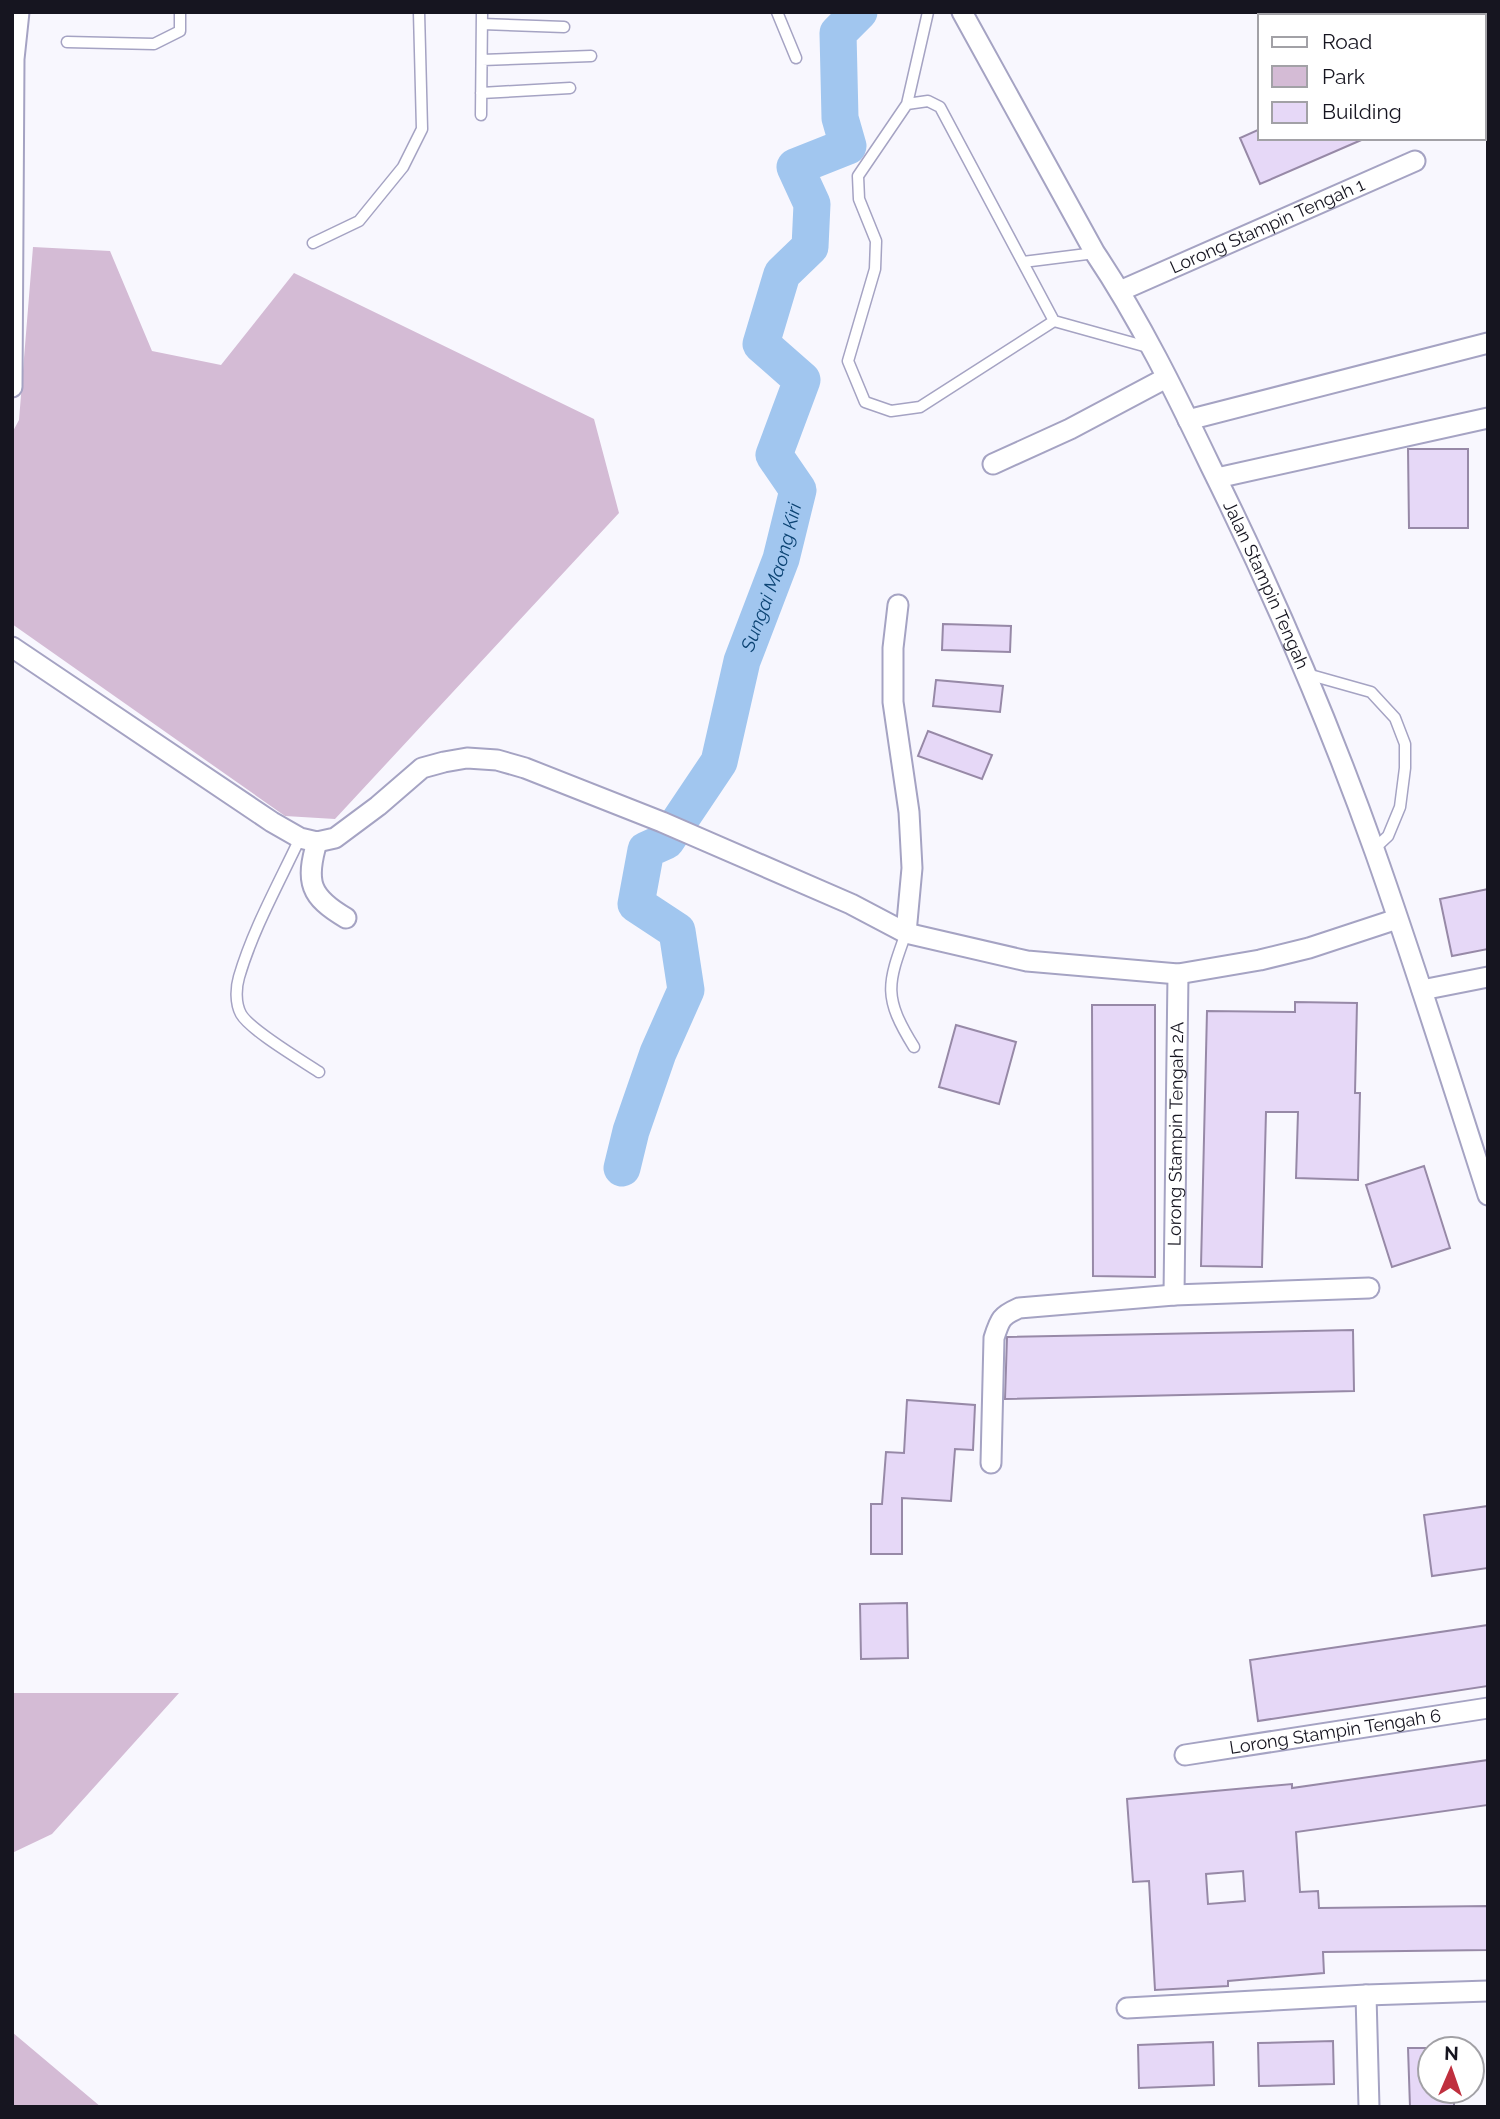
<svg xmlns="http://www.w3.org/2000/svg" width="1500" height="2119" font-family="Raleway,sans-serif">
  <style>
    .green { fill: #d4bbd5 }
    .lines { fill: none; stroke-linecap: round; stroke-linejoin: round }
    .river { stroke: #a1c6ef; stroke-width: 37 }
    .building { fill: #e6d8f7; stroke: #9789a7; stroke-width: 2; fill-rule: evenodd }
    .lane-casing { stroke: #a5a3c3; stroke-width: 13 }
    .street-casing { stroke: #a5a3c3; stroke-width: 23 }
    .lane { stroke: #fff; stroke-width: 10 }
    .street { stroke: #fff; stroke-width: 19 }
    .labels { text-anchor: middle; stroke-width: 5; stroke-linejoin: round; paint-order: stroke }
    .street-label { font-size: 18px; fill: #161520; stroke: #fff }
    .water-label { font-size: 19px; font-style: italic; fill: #0b4373; stroke: #fff }
  </style>
  <rect width="100%" height="100%" fill="#f8f7fe"/>
  <path class="green" d="M 33,247 L 110,251 L 152,351 L 221,365 L 294,273 L 594,419 L 619,513 L 335,819 L 285,816 L 12,624 L 12,433 L 19,420 Z
    M 12,1693 L 179,1693 L 52,1834 L 12,1853 Z
    M 12,2032 L 101,2107 L 12,2107 Z"/>
  <g class="lines">
    <path class="river" id="s1" d="M 622,1168 L 631,1131 L 658,1053 L 686,990 L 677,931 L 636,904 L 646,850 L 666,841 L 719,762 L 742,661 L 781,559 L 798,490 L 774,455 L 802,380 L 761,344 L 782,274 L 810,247 L 812,204 L 795,167 L 848,146 L 840,118 L 838,33 L 859,12"/>
  </g>
  <path class="building" d="M 1260,129 L 1260,138 L 1366,138 L 1260,184 L 1240,138 Z
    M 1408,449 L 1468,449 L 1468,528 L 1409,528 Z
    M 943,624 L 1011,626 L 1010,652 L 942,650 Z
    M 936,680 L 1003,686 L 1000,712 L 933,706 Z
    M 928,731 L 992,755 L 982,779 L 918,756 Z
    M 1488,889 L 1488,949 L 1452,956 L 1440,899 Z
    M 1295,1002 L 1357,1003 L 1355,1093 L 1360,1093 L 1358,1180 L 1296,1178 L 1298,1112 L 1266,1112 L 1262,1267 L 1201,1266 L 1207,1011 L 1295,1012 Z
    M 1092,1005 L 1155,1005 L 1155,1277 L 1093,1276 Z
    M 956,1025 L 1016,1042 L 999,1104 L 939,1087 Z
    M 1424,1166 L 1450,1248 L 1392,1267 L 1366,1185 Z
    M 1353,1330 L 1354,1391 L 1005,1399 L 1007,1337 Z
    M 907,1400 L 975,1405 L 973,1450 L 955,1449 L 951,1501 L 902,1498 L 902,1554 L 871,1554 L 871,1504 L 882,1504 L 886,1452 L 904,1453 Z
    M 1488,1506 L 1488,1568 L 1432,1576 L 1424,1515 Z
    M 907,1603 L 908,1658 L 861,1659 L 860,1604 Z
    M 1488,1625 L 1488,1686 L 1258,1721 L 1250,1660 Z
    M 1488,1760 L 1488,1805 L 1296,1832 L 1300,1892 L 1318,1891 L 1319,1908 L 1488,1906 L 1488,1950 L 1323,1952 L 1324,1973 L 1228,1981 L 1228,1986 L 1155,1990 L 1149,1881 L 1133,1882 L 1127,1799 L 1292,1784 L 1292,1788 ZM 1243,1871 L 1245,1901 L 1208,1904 L 1206,1874 Z
    M 1333,2041 L 1334,2084 L 1259,2086 L 1258,2043 Z
    M 1213,2042 L 1214,2085 L 1139,2088 L 1138,2045 Z
    M 1408,2048 L 1430,2048 L 1430,2091 L 1454,2091 L 1454,2107 L 1410,2107 Z"/>
  <g class="lines">
    <g class="lane-casing">
      <path id="lane" d="M 777,12 L 796,58
        M 482,24 L 564,27
        M 67,42 L 154,44 L 180,31 L 180,12
        M 482,60 L 591,56
        M 481,93 L 570,88
        M 907,104 L 928,101 L 940,107 L 1054,321 L 920,407 L 891,411 L 865,402 L 848,361 L 875,269 L 876,241 L 859,199 L 858,176 L 907,104 L 928,12
        M 481,115 L 482,12
        M 313,243 L 359,221 L 403,167 L 422,129 L 419,12
        M 1023,262 L 1095,253
        M 1054,321 L 1151,348
        M 1307,674 L 1371,692 L 1395,718 L 1405,744 L 1405,768 L 1400,807 L 1388,836 L 1374,849
        M 300,838 C 279,883 253,929 239,977 C 236,987 235,1003 241,1014 C 250,1030 301,1060 319,1072
        M 906,933 C 887,985 883,997 914,1047"/>
    </g>
    <g class="street-casing">
      <g id="street">
        <path id="s2" d="M 962,12 L 1095,253 C 1140,320 1176,394 1211,467 C 1273,592 1328,720 1375,852 C 1415,965 1451,1080 1488,1195"/>
        <path id="s3" d="M 1120,291 L 1415,161"/>
        <path d="M 12,387 L 14,59 L 19,12"/>
        <path d="M 1188,420 L 1488,343"/>
        <path d="M 993,464 L 1070,429 L 1166,378"/>
        <path d="M 1217,478 L 1488,418"/>
        <path d="M 898,605 L 893,648 L 893,702 L 909,812 L 912,868 L 906,933"/>
        <path d="M 12,647 L 272,822 L 300,838 L 317,842 L 335,838 L 378,806 L 422,768 L 444,762 L 467,758 L 497,760 L 525,768 L 662,822 L 851,904 L 906,933 L 1027,961 L 1178,974 L 1260,960 L 1309,948 L 1397,919"/>
        <path d="M 317,842 C 305,882 310,897 346,918"/>
        <path d="M 1422,990 L 1488,977"/>
        <path id="s4" d="M 1174,1295 L 1178,974"/>
        <path d="M 991,1463 L 994,1338 C 1000,1319 1001,1316 1019,1308 L 1174,1295 L 1369,1288"/>
        <path id="s5" d="M 1185,1755 L 1488,1708"/>
        <path d="M 1366,1995 L 1369,2107"/>
        <path d="M 1127,2008 L 1366,1995 L 1488,1991"/>
      </g>
    </g>
    <use href="#lane" class="lane"/>
    <use href="#street" class="street"/>
  </g>
  <g class="labels">
    <g class="street-label">
      <text dy="6" stroke="none"><textPath href="#s3" startOffset="161">Lorong Stampin Tengah 1</textPath></text>
      <text dy="6" stroke="none"><textPath href="#s2" startOffset="649">Jalan Stampin Tengah</textPath></text>
      <text dy="6" stroke="none"><textPath href="#s4" startOffset="161">Lorong Stampin Tengah 2A</textPath></text>
      <text dy="6" stroke="none"><textPath href="#s5" startOffset="152">Lorong Stampin Tengah 6</textPath></text>
    </g>
    <g class="water-label">
      <text dy="7" stroke="none"><textPath href="#s1" startOffset="663">Sungai Maong Kiri</textPath></text>
    </g>
  </g>
  <rect width="1500" height="2119" fill="none" stroke="#161520" stroke-width="28"/>
  <rect x="1258" y="14" width="228" height="126" fill="#ffffff" stroke="#a2a1a6" stroke-width="2"/>
  <rect x="1272" y="37" width="35" height="10" fill="#ffffff" stroke="#a2a1a6" stroke-width="2"/>
  <text x="1322" y="49" font-size="21" fill="#161520">Road</text>
  <rect x="1272" y="66" width="35" height="21" fill="#d4bbd5" stroke="#a2a1a6" stroke-width="2"/>
  <text x="1322" y="84" font-size="21" fill="#161520">Park</text>
  <rect x="1272" y="102" width="35" height="21" fill="#e6d8f7" stroke="#a2a1a6" stroke-width="2"/>
  <text x="1322" y="119" font-size="21" fill="#161520">Building</text>
  <g transform="translate(1451 2070) rotate(2)"><circle r="33" fill="#ffffff" stroke="#a2a1a6" stroke-width="2"/>
  <path d="M0-5L12 26L0 18L-12 26Z" fill="#bf2f3e"/>
  <text y="-10" font-size="19" font-weight="bold" text-anchor="middle" fill="#161520">N</text>
  </g>
</svg>
